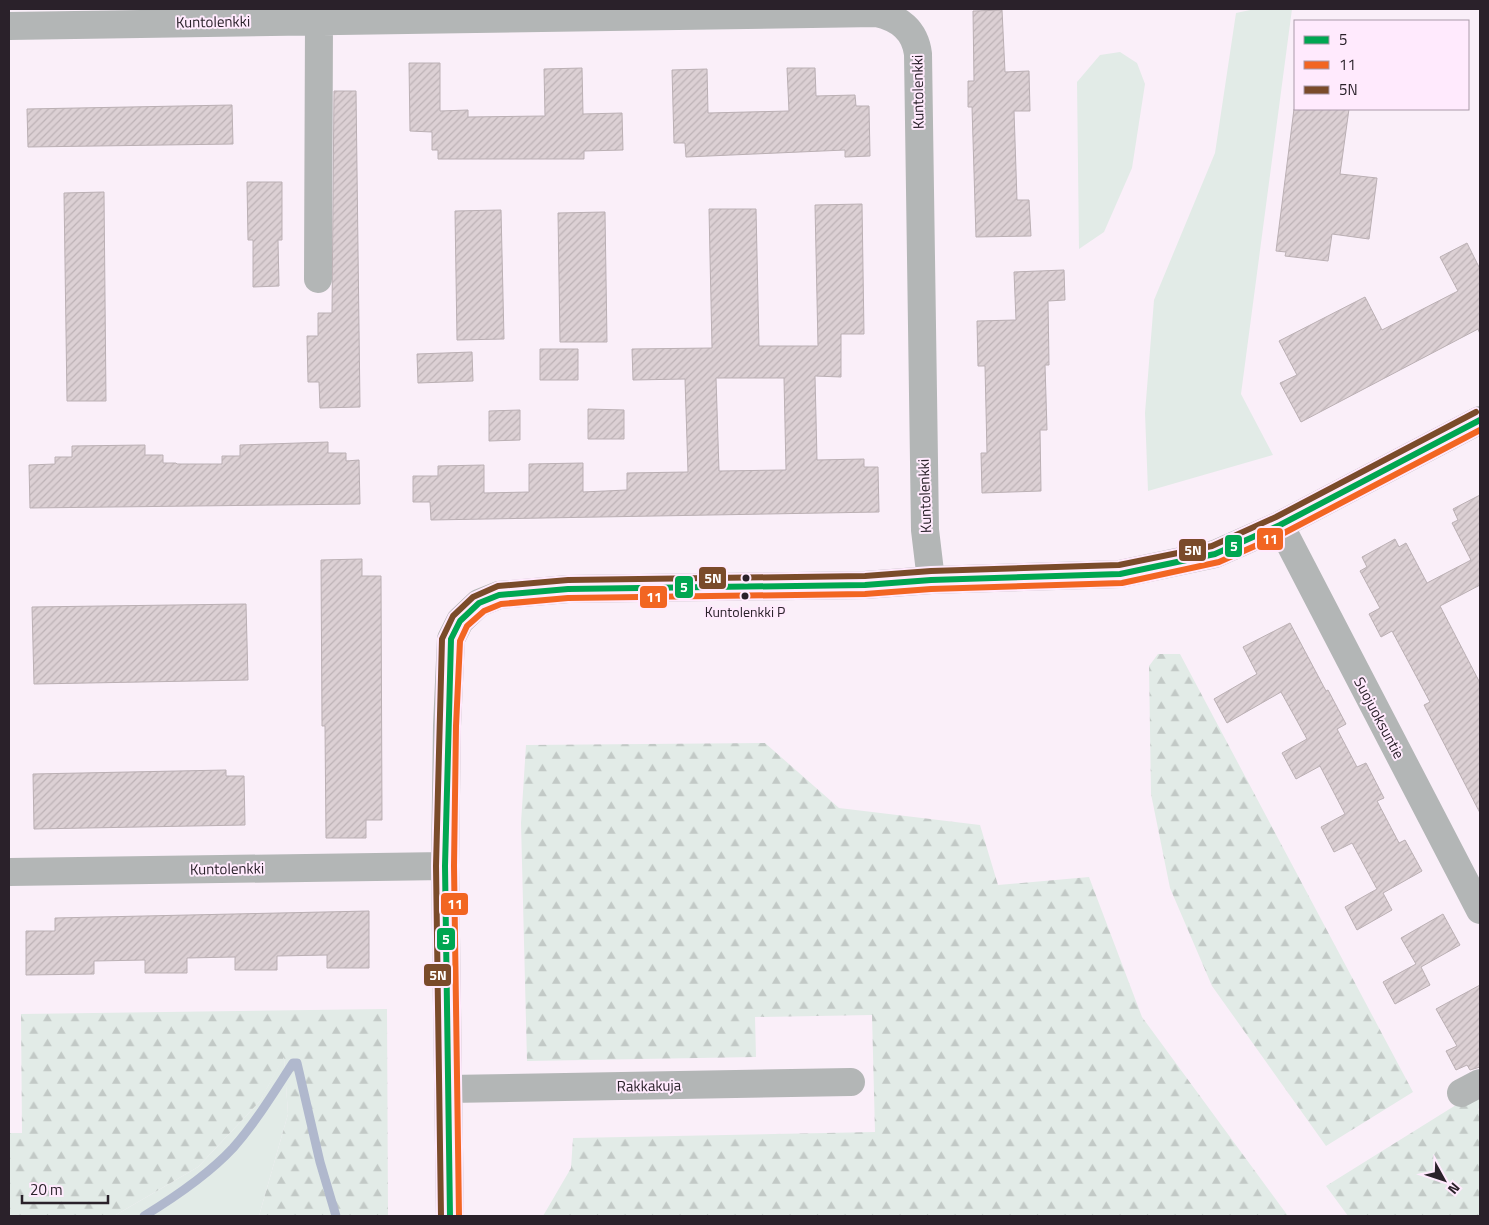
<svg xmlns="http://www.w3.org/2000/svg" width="1489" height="1225" font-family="'Titillium Web',sans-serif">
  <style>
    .grass { fill: #e2ebe7 }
    .forest { fill: url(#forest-firs) }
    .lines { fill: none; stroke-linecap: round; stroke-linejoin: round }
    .stream { stroke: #b0b8cd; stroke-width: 9 }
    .building { fill: url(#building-hatch); stroke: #bbb0b4; fill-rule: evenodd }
    .minor { stroke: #b3b6b6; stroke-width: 28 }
    .bus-1-casing { stroke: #ffeafd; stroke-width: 10 }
    .bus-2-casing { stroke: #ffeafd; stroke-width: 10 }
    .bus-3-casing { stroke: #ffeafd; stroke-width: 10 }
    .bus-1 { stroke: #00a651; stroke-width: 6 }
    .bus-2 { stroke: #f26522; stroke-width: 6 }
    .bus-3 { stroke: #7a4b2a; stroke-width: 6 }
    .bus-dot { fill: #2a212a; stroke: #ffeafd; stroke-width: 2 }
    .labels { text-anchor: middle; stroke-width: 4; stroke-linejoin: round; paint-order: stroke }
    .bus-label { font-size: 14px; fill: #2a212a; stroke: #ffeafd }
    .street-label { font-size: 15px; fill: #2a212a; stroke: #ffeafd }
    .line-badge { stroke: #ffeafd; stroke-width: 2 }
    .badge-label { font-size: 14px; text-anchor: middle; font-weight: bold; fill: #fff }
  </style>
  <defs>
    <pattern id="forest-firs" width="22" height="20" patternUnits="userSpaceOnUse" patternTransform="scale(1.25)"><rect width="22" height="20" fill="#e2ebe7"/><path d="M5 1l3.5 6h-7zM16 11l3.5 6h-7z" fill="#c2c9c6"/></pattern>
    <pattern id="building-hatch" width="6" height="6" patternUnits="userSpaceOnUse" patternTransform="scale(1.25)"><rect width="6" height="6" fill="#dcd0d4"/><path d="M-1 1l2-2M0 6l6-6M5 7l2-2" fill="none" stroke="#bdb2b6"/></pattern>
  </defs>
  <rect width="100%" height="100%" fill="#faeff9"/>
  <path class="grass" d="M 1255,9 L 1292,9 L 1241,394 L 1273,455 L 1148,491 L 1145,413 L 1154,300 L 1215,153 L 1236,13 Z
    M 1120,52 L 1137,63 L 1145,84 L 1132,168 L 1104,232 L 1079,249 L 1077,82 L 1100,55 Z
    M 284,1056 L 288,1114 L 259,1216 L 114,1216 L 198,1167 L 260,1101 Z"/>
  <path class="forest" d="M 1158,654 L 1180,654 L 1413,1092 L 1326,1146 L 1212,986 L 1170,888 L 1151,794 L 1149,666 Z
    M 765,743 L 839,808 L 980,825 L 998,885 L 1089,877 L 1142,1017 L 1288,1216 L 543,1216 L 571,1168 L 573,1138 L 875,1132 L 872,1015 L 755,1017 L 756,1057 L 527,1061 L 521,823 L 526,745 Z
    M 387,1009 L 388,1216 L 259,1216 L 288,1114 L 284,1057 L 260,1101 L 198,1167 L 114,1216 L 9,1216 L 9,1133 L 22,1133 L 21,1014 Z
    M 1480,1090 L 1480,1108 L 1478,1109 L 1480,1113 L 1480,1216 L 1348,1216 L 1326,1186 Z"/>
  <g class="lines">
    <path class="stream" d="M 144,1216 C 175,1197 208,1175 233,1148 C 256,1122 274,1092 293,1063 L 297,1063 L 320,1162 L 336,1216"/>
  </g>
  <path class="building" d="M 1002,10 L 1005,72 L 1029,71 L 1030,111 L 1014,111 L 1017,200 L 1029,200 L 1031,236 L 976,237 L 972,107 L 968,107 L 968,81 L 974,81 L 973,11 Z
    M 409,63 L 440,63 L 440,111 L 468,110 L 468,117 L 545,116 L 544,69 L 582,68 L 583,114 L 622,113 L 623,150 L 584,151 L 584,159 L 438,159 L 438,150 L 432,150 L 432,132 L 410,131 Z
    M 787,68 L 815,68 L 816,96 L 855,95 L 856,106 L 869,106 L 870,156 L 845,157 L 845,150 L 686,157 L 685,143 L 674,143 L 672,70 L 707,69 L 708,113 L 789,111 Z
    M 334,91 L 356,91 L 360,407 L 320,408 L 319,382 L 308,382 L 307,336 L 318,336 L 318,313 L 332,313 Z
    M 232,105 L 233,144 L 28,147 L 27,109 Z
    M 1294,109 L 1349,109 L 1340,174 L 1377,178 L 1369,239 L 1332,234 L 1328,261 L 1285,256 L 1286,252 L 1276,251 Z
    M 247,182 L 282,182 L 282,240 L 278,240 L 279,286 L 253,287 L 253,240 L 248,240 Z
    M 104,192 L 106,401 L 67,401 L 64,193 Z
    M 862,204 L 864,334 L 841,334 L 841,377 L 815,376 L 817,460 L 864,459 L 864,467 L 878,467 L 879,512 L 431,520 L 430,502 L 413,502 L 413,476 L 438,476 L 438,466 L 484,465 L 484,493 L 529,492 L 529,464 L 583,463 L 583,492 L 627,490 L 627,473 L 688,472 L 685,379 L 633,380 L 632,349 L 712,348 L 709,209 L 756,209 L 759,346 L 818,346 L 815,205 ZM 716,378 L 784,378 L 786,470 L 719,471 Z
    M 501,210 L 504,339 L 457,340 L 455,211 Z
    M 605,212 L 607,342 L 560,342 L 558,213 Z
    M 1467,243 L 1480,269 L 1480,334 L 1478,329 L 1301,422 L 1280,383 L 1297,375 L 1279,341 L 1365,297 L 1382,330 L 1458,291 L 1440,257 Z
    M 1064,270 L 1065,300 L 1048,301 L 1049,365 L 1045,365 L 1047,430 L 1040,430 L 1041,491 L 982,493 L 981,453 L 987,453 L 985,366 L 978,366 L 977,321 L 1016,320 L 1014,272 Z
    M 540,349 L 578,349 L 578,380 L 540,380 Z
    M 472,352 L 473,381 L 418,383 L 417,354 Z
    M 588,409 L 624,410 L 624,439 L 588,439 Z
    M 520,410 L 520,440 L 489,441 L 489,411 Z
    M 328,442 L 328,453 L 346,453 L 346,461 L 359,460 L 360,504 L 30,508 L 29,465 L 55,464 L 55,457 L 72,457 L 72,446 L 145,445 L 145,455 L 163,455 L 163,463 L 176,463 L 177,464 L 222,464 L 222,456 L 240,456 L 240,445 Z
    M 1480,495 L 1480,585 L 1440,606 L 1480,683 L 1480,813 L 1424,705 L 1430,702 L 1392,631 L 1381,637 L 1369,614 L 1380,608 L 1360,571 L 1367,567 L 1362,557 L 1395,539 L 1399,547 L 1406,543 L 1427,583 L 1471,560 L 1452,523 L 1458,520 L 1453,509 Z
    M 362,559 L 362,576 L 381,576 L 382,820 L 366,820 L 366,838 L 326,838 L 325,726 L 322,726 L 321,560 Z
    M 246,604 L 248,680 L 34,684 L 32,607 Z
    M 1290,623 L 1326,691 L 1328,690 L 1346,724 L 1337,729 L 1357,767 L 1366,763 L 1384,798 L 1377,801 L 1399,843 L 1405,840 L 1422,871 L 1383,893 L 1392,910 L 1357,930 L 1345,907 L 1377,889 L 1352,843 L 1334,852 L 1321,827 L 1345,814 L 1320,766 L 1296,779 L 1282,753 L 1307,739 L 1281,692 L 1227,723 L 1214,699 L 1257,674 L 1243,647 Z
    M 226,770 L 226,776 L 244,776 L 245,825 L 34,829 L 33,774 Z
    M 369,911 L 369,968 L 327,968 L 327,955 L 277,956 L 277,970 L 235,970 L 235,957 L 187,958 L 187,973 L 145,973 L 145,960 L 94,961 L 94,974 L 26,975 L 26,931 L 55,931 L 55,918 Z
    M 1443,914 L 1460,945 L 1421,967 L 1430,985 L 1395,1004 L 1383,982 L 1416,964 L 1401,938 Z
    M 1480,985 L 1480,1067 L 1470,1070 L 1467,1065 L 1456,1070 L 1446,1051 L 1457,1046 L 1436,1009 Z"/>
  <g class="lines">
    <path class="minor" d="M 9,26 L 877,13 C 899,18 915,30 918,54 L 925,530 L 931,580
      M 318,279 L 319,21
      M 1280,525 L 1480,910
      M 9,872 L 445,866
      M 448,1089 L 851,1082
      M 1461,1093 L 1480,1083
      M 450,1216 L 445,866 L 447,726 L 451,639 L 460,621 L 479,603 L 499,595 L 568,589 L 865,585 L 931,580 L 1120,574 L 1215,554 L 1280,525 L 1480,420"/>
    <g class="bus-1-casing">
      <path id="bus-1" d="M 450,1216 L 445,866 L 451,639 L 460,621 L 479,603 L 499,595 L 568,589 L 865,585 L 931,580 L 1120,574 L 1215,554 L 1280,525 L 1480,420"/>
    </g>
    <g class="bus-2-casing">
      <path id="bus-2" d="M 459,1216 L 454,866 L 456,726 L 460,641 L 467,626 L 484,611 L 501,604 L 568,598 L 865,594 L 931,589 L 1122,583 L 1219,562 L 1284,533 L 1480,430"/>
    </g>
    <g class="bus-3-casing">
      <path id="bus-3" d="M 441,1216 L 436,866 L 442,639 L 453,616 L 473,597 L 498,586 L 568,580 L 865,576 L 931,571 L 1119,565 L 1212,546 L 1276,517 L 1476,412"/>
    </g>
    <use href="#bus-1" class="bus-1"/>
    <use href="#bus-2" class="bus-2"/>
    <use href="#bus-3" class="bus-3"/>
  </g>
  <g class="bus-dot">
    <circle cx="746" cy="578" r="4.5"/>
    <circle cx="745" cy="596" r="4.5"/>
  </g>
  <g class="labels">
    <g class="bus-label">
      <text x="745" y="617">Kuntolenkki P</text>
    </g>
    <g class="street-label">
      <text transform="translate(213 22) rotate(-1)" y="5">Kuntolenkki</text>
      <text transform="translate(918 92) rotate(-91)" y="5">Kuntolenkki</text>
      <text transform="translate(925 496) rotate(-92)" y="5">Kuntolenkki</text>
      <text transform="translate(1379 718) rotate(62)" y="5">Suojuoksuntie</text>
      <text transform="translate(227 869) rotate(-1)" y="5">Kuntolenkki</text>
      <text transform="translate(649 1086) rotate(-1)" y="5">Rakkakuja</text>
    </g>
  </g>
  <g class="line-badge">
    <rect x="1256" y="527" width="28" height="24" rx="5" fill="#f26522"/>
    <rect x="1224" y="534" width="19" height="24" rx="5" fill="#00a651"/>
    <rect x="1178" y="538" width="29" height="24" rx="5" fill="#7a4b2a"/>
    <rect x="698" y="566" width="29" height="24" rx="5" fill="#7a4b2a"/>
    <rect x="674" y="575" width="20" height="24" rx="5" fill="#00a651"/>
    <rect x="639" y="585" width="29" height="24" rx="5" fill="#f26522"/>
    <rect x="440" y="892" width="29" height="24" rx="5" fill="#f26522"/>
    <rect x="436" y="927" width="20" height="24" rx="5" fill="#00a651"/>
    <rect x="423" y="963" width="29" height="24" rx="5" fill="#7a4b2a"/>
  </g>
  <g class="badge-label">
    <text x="1270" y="544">11</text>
    <text x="1234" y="551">5</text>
    <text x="1193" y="555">5N</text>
    <text x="713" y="583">5N</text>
    <text x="684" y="592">5</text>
    <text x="654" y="602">11</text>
    <text x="455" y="909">11</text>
    <text x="446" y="944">5</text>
    <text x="438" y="980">5N</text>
  </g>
  <rect width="1489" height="1225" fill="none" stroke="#2a212a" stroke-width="20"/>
  <rect x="1294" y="20" width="175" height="90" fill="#ffeafd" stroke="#aa9aa9"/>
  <rect x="1304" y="36" width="25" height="8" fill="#00a651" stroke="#aa9aa9"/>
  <text x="1339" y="45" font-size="15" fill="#2a212a">5</text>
  <rect x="1304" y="61" width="25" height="8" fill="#f26522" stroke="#aa9aa9"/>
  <text x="1339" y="70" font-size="15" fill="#2a212a">11</text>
  <rect x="1304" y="86" width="25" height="8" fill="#7a4b2a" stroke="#aa9aa9"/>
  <text x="1339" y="95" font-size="15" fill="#2a212a">5N</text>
  <g transform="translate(1444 1180) rotate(130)" stroke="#ffeafd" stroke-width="4" paint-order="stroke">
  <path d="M0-4L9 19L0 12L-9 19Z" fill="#2a212a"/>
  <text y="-8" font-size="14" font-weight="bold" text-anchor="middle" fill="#2a212a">N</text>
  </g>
  <path d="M22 1195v8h86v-8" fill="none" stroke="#2a212a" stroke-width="2.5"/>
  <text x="30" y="1195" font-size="15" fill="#2a212a" stroke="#ffeafd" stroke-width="4" paint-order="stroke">20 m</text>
</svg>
